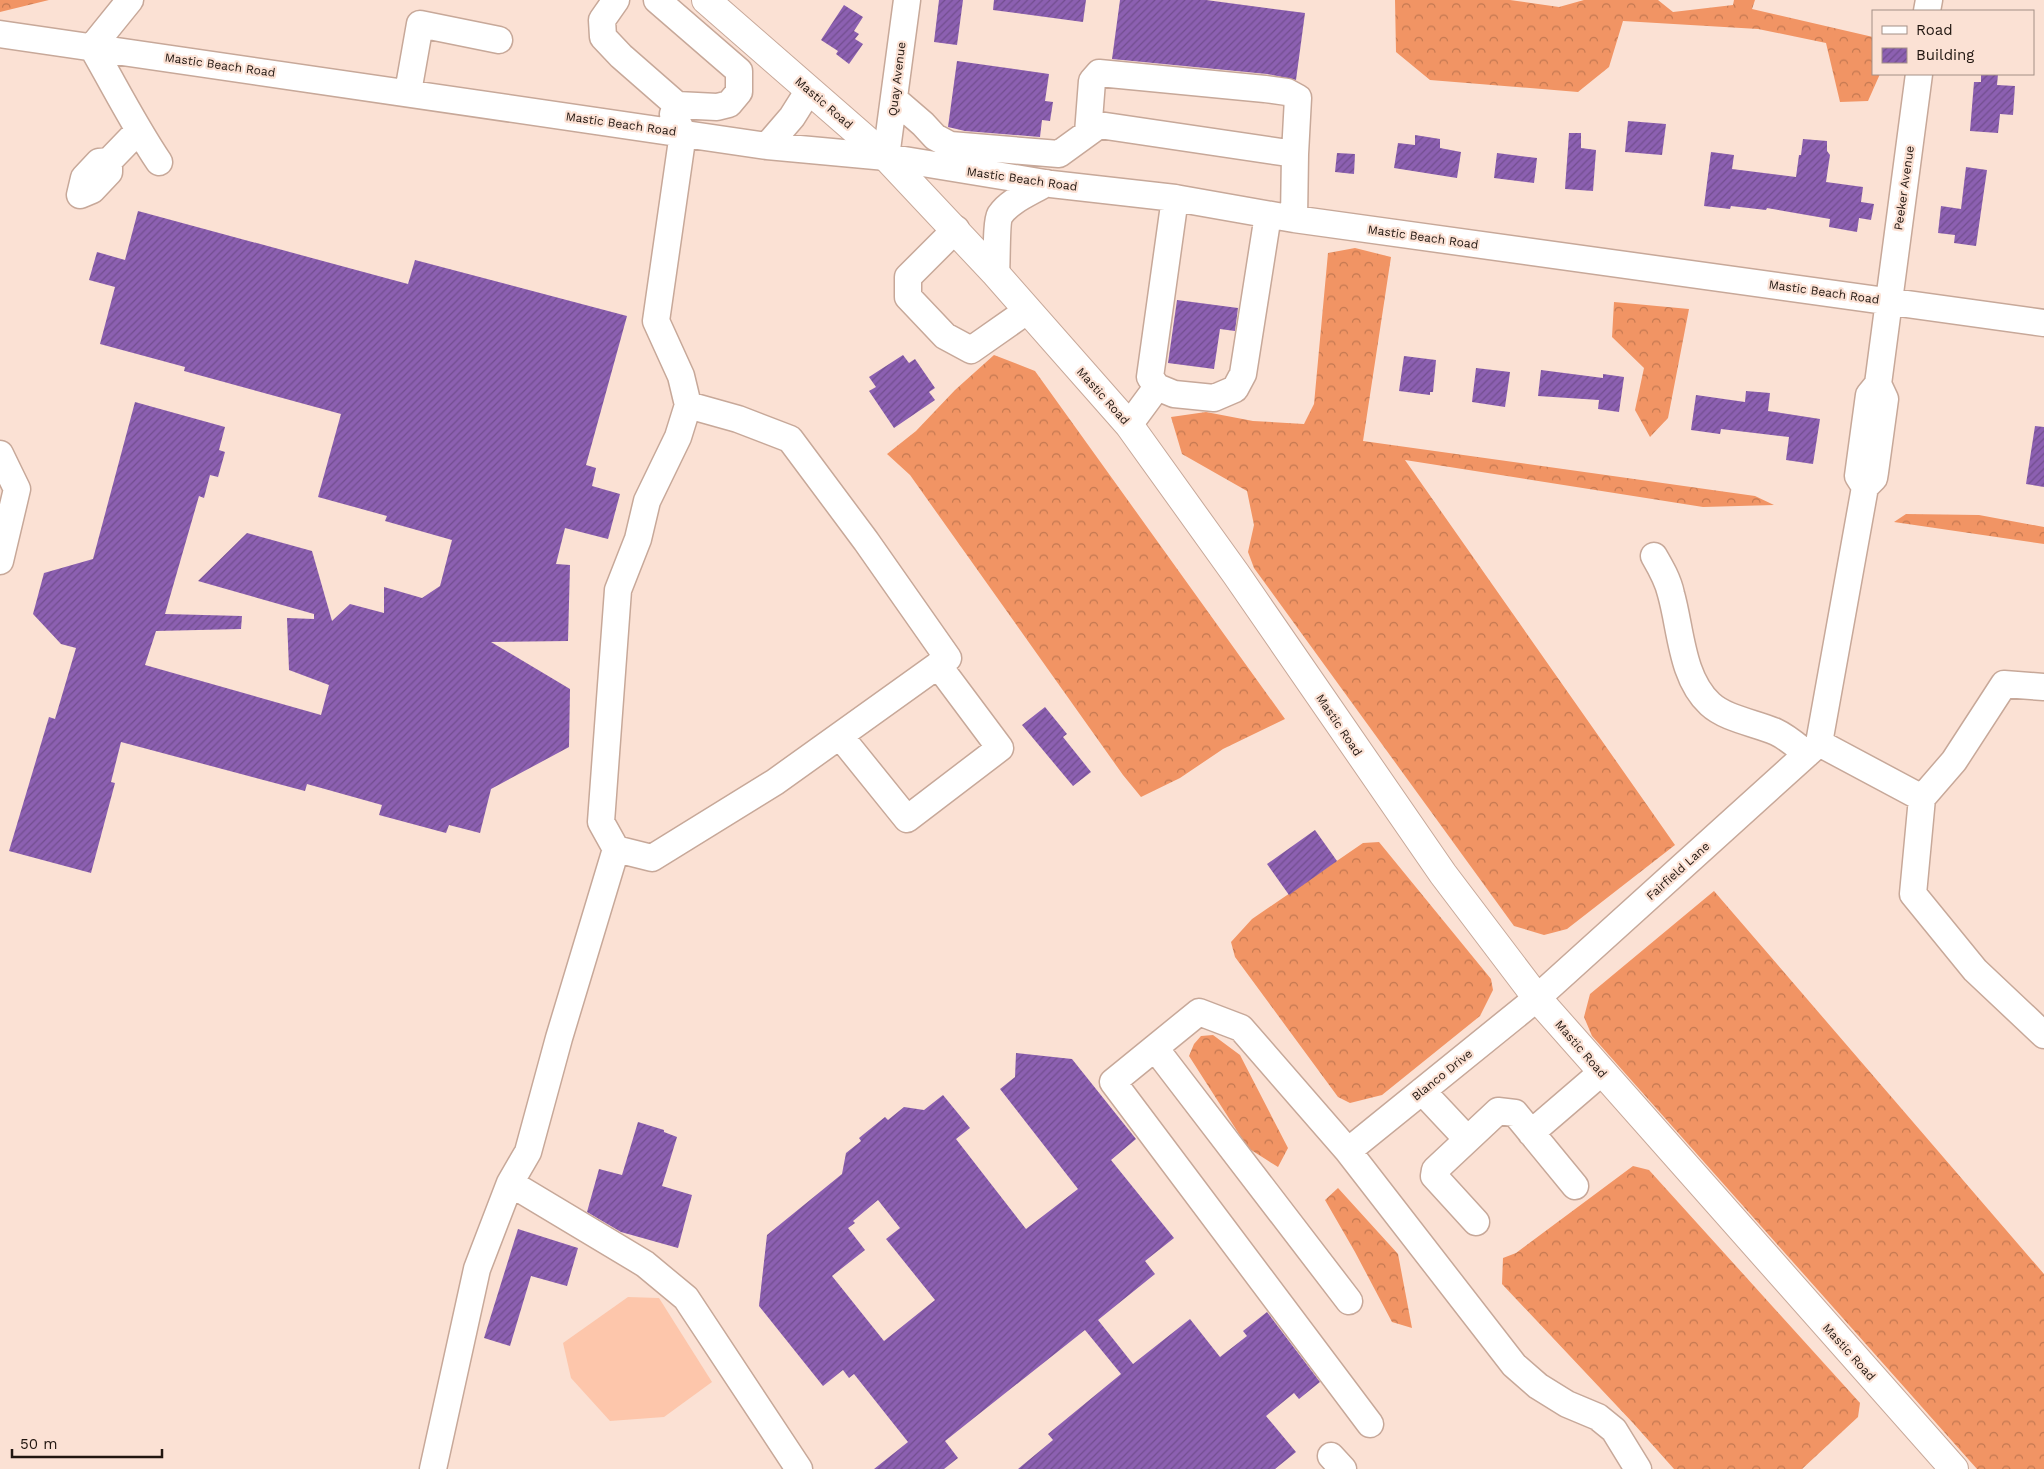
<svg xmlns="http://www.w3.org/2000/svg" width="2044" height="1469" font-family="'Work Sans',sans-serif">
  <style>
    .forest { fill: url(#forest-crowns) }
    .garden { fill: #fdc6ab }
    .building { fill: url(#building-hatch); fill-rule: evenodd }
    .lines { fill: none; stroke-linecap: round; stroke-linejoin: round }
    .minor-casing { stroke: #c7a899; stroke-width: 29 }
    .major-casing { stroke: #c7a899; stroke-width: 30 }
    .minor { stroke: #fff; stroke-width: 26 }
    .major { stroke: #fff; stroke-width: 28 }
    .labels { text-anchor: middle; stroke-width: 4.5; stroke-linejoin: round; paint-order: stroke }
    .street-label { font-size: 12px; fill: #211610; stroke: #fbe1d4 }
  </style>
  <defs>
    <pattern id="forest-crowns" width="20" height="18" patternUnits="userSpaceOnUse" patternTransform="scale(1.25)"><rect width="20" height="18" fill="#f19464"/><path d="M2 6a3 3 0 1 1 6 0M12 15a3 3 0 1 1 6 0" fill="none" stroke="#c37851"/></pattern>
    <pattern id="building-hatch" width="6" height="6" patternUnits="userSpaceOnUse" patternTransform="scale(1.25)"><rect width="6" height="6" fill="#8c60b1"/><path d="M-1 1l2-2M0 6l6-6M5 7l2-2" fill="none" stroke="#724e8f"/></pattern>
  </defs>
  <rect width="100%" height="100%" fill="#fbe1d4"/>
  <path class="forest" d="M 0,0 L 49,0 L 0,12 Z
    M 1395,0 L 1510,0 L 1559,7 L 1584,0 L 1658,0 L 1673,12 L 1733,5 L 1734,0 L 1755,0 L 1752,9 L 1873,37 L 1873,74 L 1880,74 L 1868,101 L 1840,102 L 1826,43 L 1758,29 L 1623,21 L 1609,67 L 1578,92 L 1430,80 L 1396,52 Z
    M 1355,248 L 1391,257 L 1363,441 L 1755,496 L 1774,505 L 1703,507 L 1405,460 L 1675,845 L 1567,929 L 1544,935 L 1514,926 L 1254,568 L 1248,552 L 1254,525 L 1247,491 L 1182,454 L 1171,417 L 1206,412 L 1253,421 L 1304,424 L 1314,404 L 1328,253 Z
    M 1614,302 L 1689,309 L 1668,418 L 1650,437 L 1635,410 L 1644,368 L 1612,337 Z
    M 994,355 L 1035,371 L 1285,719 L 1223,749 L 1180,778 L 1141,797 L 1123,775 L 910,475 L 887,454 L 916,431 L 955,390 Z
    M 1906,514 L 1979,515 L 2044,527 L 2044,544 L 1894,522 Z
    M 1379,842 L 1491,979 L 1493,990 L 1480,1016 L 1382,1095 L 1350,1103 L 1338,1097 L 1235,957 L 1231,942 L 1252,919 L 1363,843 Z
    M 1714,891 L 2044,1274 L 2044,1469 L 1977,1469 L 1592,1036 L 1584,1017 L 1590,994 Z
    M 1213,1035 L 1240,1055 L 1288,1148 L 1278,1167 L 1248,1148 L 1189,1056 L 1194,1044 L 1201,1036 Z
    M 1633,1166 L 1649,1170 L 1860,1403 L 1858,1417 L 1802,1469 L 1674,1469 L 1633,1423 L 1502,1284 L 1503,1258 L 1516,1253 Z
    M 1338,1188 L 1398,1254 L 1412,1328 L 1392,1322 L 1355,1252 L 1325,1200 Z"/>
  <path class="garden" d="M 628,1297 L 659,1298 L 712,1382 L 664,1417 L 610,1421 L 571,1378 L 563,1343 Z"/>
  <path class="building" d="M 939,0 L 963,0 L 957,45 L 934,42 Z
    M 994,0 L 1086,0 L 1083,22 L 993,10 Z
    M 1120,0 L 1206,0 L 1305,13 L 1296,80 L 1267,74 L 1112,59 Z
    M 844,5 L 863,17 L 854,31 L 859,34 L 855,39 L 863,44 L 849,64 L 836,54 L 838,51 L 821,40 Z
    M 957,61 L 1049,74 L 1045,101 L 1053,102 L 1050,121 L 1042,120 L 1040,137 L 965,131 L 948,127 Z
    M 1981,74 L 1998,74 L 1997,85 L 2015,86 L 2013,115 L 2000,114 L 1998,133 L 1970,131 L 1974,82 L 1981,82 Z
    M 1628,121 L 1666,124 L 1662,155 L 1625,152 Z
    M 1569,133 L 1581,133 L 1581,148 L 1596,150 L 1593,191 L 1565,189 Z
    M 1415,135 L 1440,139 L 1440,148 L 1461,152 L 1457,178 L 1394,168 L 1398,143 L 1415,145 Z
    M 1803,139 L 1827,141 L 1827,151 L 1830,155 L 1826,182 L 1863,187 L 1861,202 L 1874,204 L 1871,220 L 1859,218 L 1857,232 L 1829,227 L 1830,219 L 1767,208 L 1766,210 L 1731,206 L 1730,209 L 1704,206 L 1711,152 L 1734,155 L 1732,169 L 1796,177 L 1799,155 L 1801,155 Z
    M 1337,153 L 1355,154 L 1354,174 L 1335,172 Z
    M 1497,153 L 1537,158 L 1534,183 L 1494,178 Z
    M 1966,167 L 1987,170 L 1976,246 L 1954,243 L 1955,235 L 1938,233 L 1941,206 L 1961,209 Z
    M 138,211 L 408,284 L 415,260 L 627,316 L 586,465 L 596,468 L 592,486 L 620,494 L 608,539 L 565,528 L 556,564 L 570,565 L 568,641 L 491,642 L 570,689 L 569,747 L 491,789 L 480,833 L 449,825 L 446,833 L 379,815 L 382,805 L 307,784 L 305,791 L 121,742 L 111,782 L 115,783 L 91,873 L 9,851 L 49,717 L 55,719 L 76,648 L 61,644 L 33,614 L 44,573 L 93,559 L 135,402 L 225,427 L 219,450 L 225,452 L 218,477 L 210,475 L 204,498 L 199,496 L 165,614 L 242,616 L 241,629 L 156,631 L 145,665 L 321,715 L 329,685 L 289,670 L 287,618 L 314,619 L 314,614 L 198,581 L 247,533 L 312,551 L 332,621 L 350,604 L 384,613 L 384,587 L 422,598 L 440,586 L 452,540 L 385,521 L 387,516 L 318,497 L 341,414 L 184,371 L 185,367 L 100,344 L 115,287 L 89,280 L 97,252 L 125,260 Z
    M 1177,300 L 1238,308 L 1235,331 L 1220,329 L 1214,369 L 1168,363 Z
    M 903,355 L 909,363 L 915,359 L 935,388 L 929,392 L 935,400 L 894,428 L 869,391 L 876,387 L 869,377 Z
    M 1404,356 L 1436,360 L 1433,392 L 1430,392 L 1430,395 L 1399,391 Z
    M 1476,368 L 1510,372 L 1505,407 L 1472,402 Z
    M 1541,370 L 1603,378 L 1603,374 L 1624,377 L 1619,412 L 1598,409 L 1599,400 L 1538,396 Z
    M 1746,391 L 1770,393 L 1768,411 L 1820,419 L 1813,464 L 1786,460 L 1789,437 L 1721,429 L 1720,434 L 1691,430 L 1696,395 L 1745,402 Z
    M 2035,426 L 2044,427 L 2044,487 L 2026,484 Z
    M 1045,707 L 1067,734 L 1063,737 L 1091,772 L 1073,786 L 1022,725 Z
    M 1315,830 L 1337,861 L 1289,895 L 1267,864 Z
    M 1016,1053 L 1072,1059 L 1136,1139 L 1111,1160 L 1174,1238 L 1145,1261 L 1155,1274 L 1098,1320 L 1133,1364 L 1190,1319 L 1220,1357 L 1247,1336 L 1243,1331 L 1267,1312 L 1320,1382 L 1299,1399 L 1294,1393 L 1266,1416 L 1296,1452 L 1275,1469 L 1018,1469 L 1053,1440 L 1048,1434 L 1121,1374 L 1085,1330 L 945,1441 L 958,1458 L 944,1469 L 874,1469 L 908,1442 L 854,1374 L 849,1378 L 843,1370 L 823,1386 L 759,1306 L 767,1235 L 842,1174 L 846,1153 L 861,1141 L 859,1138 L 885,1117 L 888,1120 L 904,1107 L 924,1110 L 943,1095 L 970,1128 L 956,1139 L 1026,1229 L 1078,1189 L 1000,1089 L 1015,1077 ZM 878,1200 L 900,1228 L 886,1239 L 935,1300 L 884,1341 L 832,1276 L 865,1250 L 848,1228 L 855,1223 L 853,1221 Z
    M 638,1122 L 664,1130 L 664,1132 L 677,1137 L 662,1186 L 692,1195 L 678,1248 L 621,1232 L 587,1212 L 599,1169 L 622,1175 Z
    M 518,1229 L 578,1248 L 567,1286 L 531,1276 L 510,1346 L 484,1338 Z"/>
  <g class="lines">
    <g class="minor-casing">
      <path id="minor" d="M 616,0 L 602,20 L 603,37 L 621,56 L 677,105 L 717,107 L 729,104 L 739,92 L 739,71 L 657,0
        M 1927,11 L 1929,0
        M 0,34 L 767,146 L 886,157 L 1051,184 L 1175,198 L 1294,219 L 2044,323
        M 92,47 C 114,85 134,125 159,162
        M 92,47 L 130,0
        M 408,92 L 420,24 L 499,40
        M 894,99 L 923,124 L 935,137 L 950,145 L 1059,154 L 1099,125 L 1295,154 L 1294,219
        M 1088,133 L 1092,81 L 1099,73 L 1265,89 L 1287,92 L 1298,98 L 1295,154
        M 767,146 L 792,117 L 809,90
        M 886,157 L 907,0
        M 109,161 L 109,172 L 92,190 L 80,195 L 84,178 L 99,162 L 109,161 L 138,131
        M 1175,198 L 1150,377 L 1157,387 L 1174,394 L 1214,398 L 1235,389 L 1243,374 L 1268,215
        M 956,229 L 908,277 L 908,297 L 945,336 L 971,350 L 1028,310
        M 996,274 C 997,262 996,222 1000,215 C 1010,200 1032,192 1046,183
        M 1878,384 L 1885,399 L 1875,472 L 1874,478 L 1865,487 L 1858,476 L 1869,395 L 1878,384 L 1919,74
        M 1129,425 L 1157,387
        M 0,454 L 17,489 L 0,561
        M 1654,556 C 1661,568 1668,580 1671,594 C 1681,629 1681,677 1710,704 C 1726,719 1756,723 1776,732 C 1787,737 1797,746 1807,754
        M 2044,687 L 2004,684 L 1954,761 L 1922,798 L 1913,894 L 1975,970 L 2044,1035
        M 840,736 L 907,819 L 1000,748 L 938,665
        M 1819,743 L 1922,798
        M 616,849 L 652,858 L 775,782 L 948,658 L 866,541 L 790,439 L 738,419 L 688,405
        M 1155,1048 L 1349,1301
        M 1422,1091 L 1467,1139
        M 1531,1133 L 1602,1072
        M 1348,1151 L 1537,998 L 1819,743 L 1865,487
        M 510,1183 L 645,1264 L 686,1298 L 799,1469
        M 1476,1222 L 1434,1176 L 1435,1170 L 1498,1111 L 1515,1113 L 1575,1186
        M 1370,1424 L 1113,1082 L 1199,1012 L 1241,1028 L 1348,1151 L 1514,1365 L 1538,1386 L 1567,1404 L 1598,1417 L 1614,1430 L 1638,1469
        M 1331,1456 L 1343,1469
        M 433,1469 L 477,1269 L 510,1183 L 528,1152 L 559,1038 L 616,849 L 601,822 L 618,590 L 638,539 L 647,501 L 678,437 L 688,405 L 681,376 L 656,321 L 683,133 L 673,114 L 677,105"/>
    </g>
    <g class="major-casing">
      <path id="major" d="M 706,0 L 886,157 L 996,274 L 1129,425 L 1236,574 L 1443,874 L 1537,998 L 1954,1469"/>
    </g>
    <use href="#minor" class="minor"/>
    <use href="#major" class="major"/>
  </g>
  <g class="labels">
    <g class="street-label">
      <text transform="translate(220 65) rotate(8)" y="4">Mastic Beach Road</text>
      <text transform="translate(897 79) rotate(-83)" y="4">Quay Avenue</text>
      <text transform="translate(824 103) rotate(41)" y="4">Mastic Road</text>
      <text transform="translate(621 124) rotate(8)" y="4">Mastic Beach Road</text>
      <text transform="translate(1022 179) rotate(8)" y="4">Mastic Beach Road</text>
      <text transform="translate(1904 188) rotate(-82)" y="4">Peeker Avenue</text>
      <text transform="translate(1423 237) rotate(8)" y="4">Mastic Beach Road</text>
      <text transform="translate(1824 292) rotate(8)" y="4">Mastic Beach Road</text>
      <text transform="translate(1103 396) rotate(48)" y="4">Mastic Road</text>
      <text transform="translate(1339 725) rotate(56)" y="4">Mastic Road</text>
      <text transform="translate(1678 871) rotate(-42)" y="4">Fairfield Lane</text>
      <text transform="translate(1581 1049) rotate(49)" y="4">Mastic Road</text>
      <text transform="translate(1442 1075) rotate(-39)" y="4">Blanco Drive</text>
      <text transform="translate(1849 1352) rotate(48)" y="4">Mastic Road</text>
    </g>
  </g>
  <rect x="1872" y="10" width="162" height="65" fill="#fbe1d4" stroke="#a49086"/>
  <rect x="1882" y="26" width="25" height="8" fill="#ffffff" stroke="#a49086"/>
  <text x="1916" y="35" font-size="15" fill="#211610">Road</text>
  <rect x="1882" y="48" width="25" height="15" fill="url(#building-hatch)" stroke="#a49086"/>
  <text x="1916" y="60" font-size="15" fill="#211610">Building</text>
  <path d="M12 1449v8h150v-8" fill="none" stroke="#211610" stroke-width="2.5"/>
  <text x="20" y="1449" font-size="15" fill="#211610" stroke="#fbe1d4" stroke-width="4" paint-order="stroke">50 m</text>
</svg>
